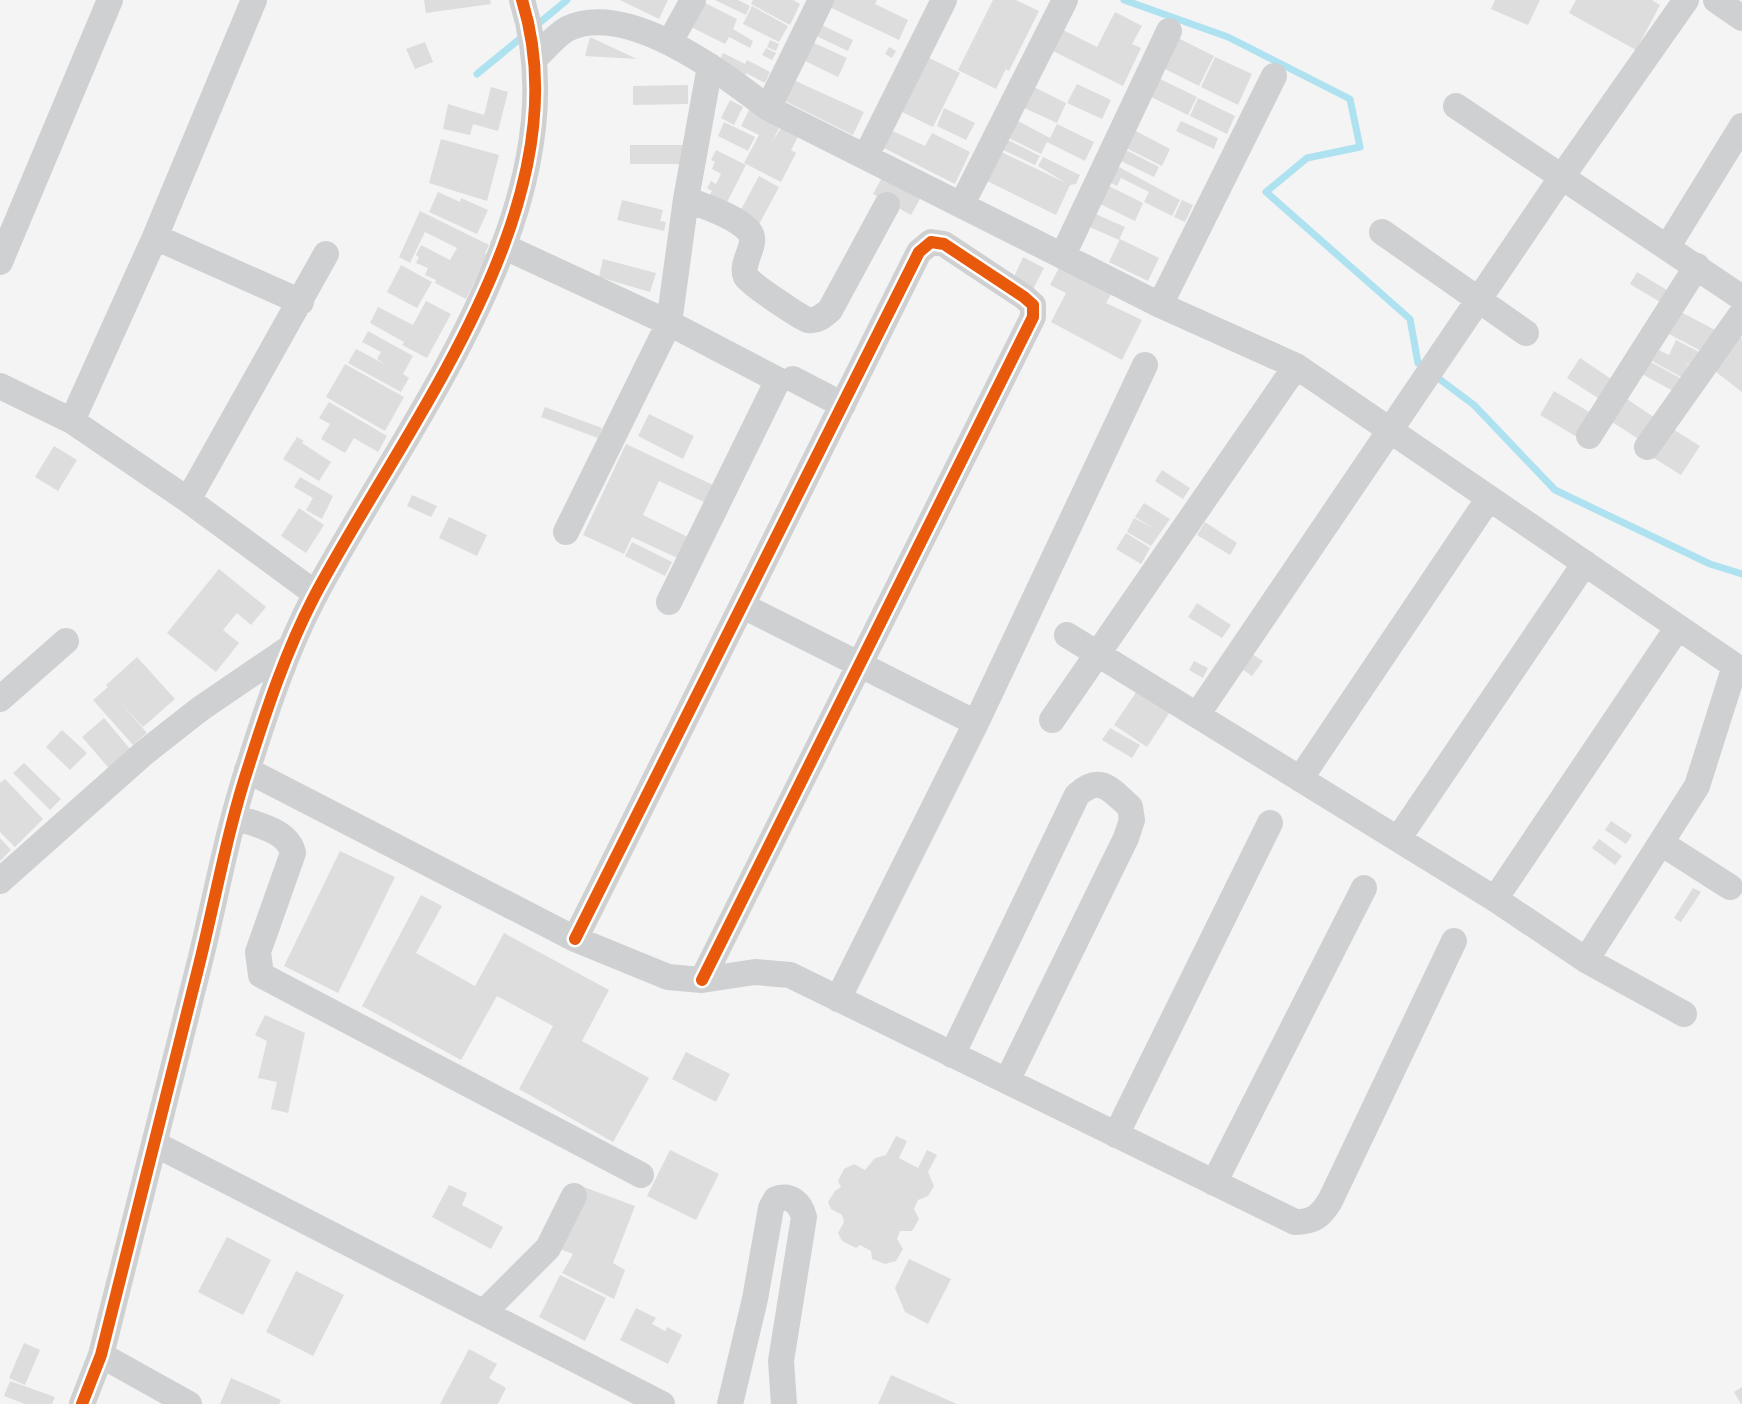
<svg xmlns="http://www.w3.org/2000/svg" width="1742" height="1404" font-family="Manrope,sans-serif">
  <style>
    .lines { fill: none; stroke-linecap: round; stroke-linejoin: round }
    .stream { stroke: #aee2f0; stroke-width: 7 }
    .building { fill: #ddddde }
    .minor { stroke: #ced0d2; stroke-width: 26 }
    .cycleway-casing { stroke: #fff; stroke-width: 17 }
    .cycleway { stroke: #e8590c; stroke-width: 12 }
  </style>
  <rect width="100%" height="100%" fill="#f4f4f4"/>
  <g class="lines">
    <path class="stream" d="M 1124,0 L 1228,37 L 1350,99 L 1360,147 L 1307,158 L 1266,192 L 1410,319 L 1418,363 L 1474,405 L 1555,490 L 1710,564 L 1742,574
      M 532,29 L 567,0
      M 477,74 L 522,37"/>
  </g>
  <path class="building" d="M 424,0 L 490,0 L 491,4 L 426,13 Z
    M 620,0 L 668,0 L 659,19 Z
    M 715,0 L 738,0 L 750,6 L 746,15 Z
    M 753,0 L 793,0 L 800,4 L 790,25 L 751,4 Z
    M 825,0 L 877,0 L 875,4 L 908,20 L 899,40 L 823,4 Z
    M 993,0 L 1016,0 L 1039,11 L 1009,71 L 1006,69 L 996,89 L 958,70 Z
    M 1495,0 L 1540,0 L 1528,25 L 1491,9 Z
    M 1576,0 L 1652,0 L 1660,5 L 1636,50 L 1569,13 Z
    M 701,1 L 737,19 L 733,29 L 753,41 L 750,48 L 729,37 L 725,44 L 689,26 Z
    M 752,6 L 788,26 L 779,42 L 743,24 Z
    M 1115,12 L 1142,26 L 1132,44 L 1141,48 L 1123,86 L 1051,50 L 1061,29 L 1097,47 Z
    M 815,22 L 853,40 L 848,51 L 810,33 Z
    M 590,37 L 637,59 L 585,56 Z
    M 1176,37 L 1214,56 L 1199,86 L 1161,67 Z
    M 770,40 L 779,44 L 776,51 L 767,47 Z
    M 425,42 L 433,62 L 415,69 L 406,49 Z
    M 812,42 L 847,58 L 838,77 L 803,60 Z
    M 889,47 L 896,51 L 892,58 L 885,54 Z
    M 766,48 L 776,53 L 772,60 L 762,55 Z
    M 723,53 L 745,64 L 747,60 L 770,72 L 765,83 L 746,73 L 742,81 L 716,68 Z
    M 925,56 L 960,73 L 933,127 L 898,110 Z
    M 1215,57 L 1252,74 L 1238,105 L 1201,87 Z
    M 789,78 L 864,112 L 853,135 L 779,98 Z
    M 1158,78 L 1197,97 L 1188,115 L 1149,96 Z
    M 1077,84 L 1111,100 L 1102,119 L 1067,103 Z
    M 688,85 L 688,104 L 633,105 L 633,86 Z
    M 1030,85 L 1066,103 L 1057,123 L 1020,106 Z
    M 491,87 L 508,92 L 498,131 L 473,124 L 470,135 L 443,129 L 448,104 L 484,115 Z
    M 1198,98 L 1235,116 L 1227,134 L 1190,116 Z
    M 730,100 L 743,107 L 734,125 L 721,118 Z
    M 750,108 L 781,124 L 772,142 L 783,125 L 800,133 L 791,150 L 796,153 L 781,182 L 744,163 L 759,135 L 741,126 Z
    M 944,108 L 975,123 L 966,140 L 937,126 Z
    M 1018,121 L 1050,138 L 1057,124 L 1094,142 L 1085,161 L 1047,142 L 1041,154 L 1009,138 Z
    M 1181,121 L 1218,138 L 1214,149 L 1176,131 Z
    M 724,122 L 755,137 L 748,151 L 718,136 Z
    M 884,127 L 925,146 L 932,133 L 970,152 L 955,184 L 876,144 Z
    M 1132,129 L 1170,149 L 1162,166 L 1124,147 Z
    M 1004,138 L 1040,156 L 1035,165 L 999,148 Z
    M 441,139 L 499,155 L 487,201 L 429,183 Z
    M 630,145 L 687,145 L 687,164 L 630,164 Z
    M 995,149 L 1066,183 L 1038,166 L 1043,157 L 1080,175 L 1076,184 L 1070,185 L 1056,215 L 981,178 Z
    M 716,150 L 746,165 L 723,210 L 706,201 L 712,191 L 707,188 L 711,181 L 716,184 L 721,174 L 712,169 L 715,162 L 711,160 Z
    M 1126,150 L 1159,167 L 1154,177 L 1121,161 Z
    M 1117,166 L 1180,200 L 1172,216 L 1144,202 L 1149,192 L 1121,178 L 1117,186 L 1109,182 Z
    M 759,176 L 779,187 L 756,230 L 736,219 Z
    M 883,176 L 921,197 L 911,215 L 873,194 Z
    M 1105,184 L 1143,203 L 1135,221 L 1096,202 Z
    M 438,192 L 460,202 L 461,198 L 488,210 L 477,234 L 429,212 Z
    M 622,200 L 663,210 L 660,221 L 666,222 L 664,231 L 617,220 Z
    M 1182,200 L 1193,205 L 1185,222 L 1174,217 Z
    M 420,211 L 489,245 L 485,253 L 488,254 L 466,299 L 435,283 L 436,280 L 425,275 L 428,268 L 416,263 L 419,257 L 416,255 L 421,245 L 450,260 L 457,248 L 425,232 L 410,263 L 399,257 Z
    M 1091,212 L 1125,227 L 1119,240 L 1085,225 Z
    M 1120,239 L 1159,258 L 1148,281 L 1109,262 Z
    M 1023,257 L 1044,268 L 1032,291 L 1013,279 Z
    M 603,259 L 656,273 L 650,292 L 599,277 Z
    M 1061,264 L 1113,291 L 1106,303 L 1142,320 L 1122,360 L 1051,322 L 1066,293 L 1050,285 Z
    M 401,265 L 432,282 L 417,308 L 387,292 Z
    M 1637,272 L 1672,293 L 1665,305 L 1630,284 Z
    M 426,301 L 451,314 L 427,358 L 402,345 L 404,342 L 370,323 L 378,307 L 413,325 Z
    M 1679,311 L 1717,331 L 1705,353 L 1667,333 Z
    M 368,331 L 413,356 L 403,374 L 409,378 L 401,392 L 348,363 L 356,349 L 386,365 L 377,359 L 381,352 L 362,342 Z
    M 1738,335 L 1742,339 L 1742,392 L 1712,369 Z
    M 1676,340 L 1703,354 L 1696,368 L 1683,362 L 1691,367 L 1685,379 L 1652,361 L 1659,350 L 1669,355 Z
    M 1580,358 L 1617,383 L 1604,402 L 1567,378 Z
    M 1647,360 L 1682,379 L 1675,392 L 1640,373 Z
    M 345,364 L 404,397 L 385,431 L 326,397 Z
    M 1554,391 L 1591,413 L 1577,437 L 1540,415 Z
    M 1621,395 L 1658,420 L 1643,442 L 1606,418 Z
    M 329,402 L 387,436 L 378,452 L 354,438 L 345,453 L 321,439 L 330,424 L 319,418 Z
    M 545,407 L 602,428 L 598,438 L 541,417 Z
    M 649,414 L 694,436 L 683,459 L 638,436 Z
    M 1668,426 L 1700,446 L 1681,475 L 1649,455 Z
    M 297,437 L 304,441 L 302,443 L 331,462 L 319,481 L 283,459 Z
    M 626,444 L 713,485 L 704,502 L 659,481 L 643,515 L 692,539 L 682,560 L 632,537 L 624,554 L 583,535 Z
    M 54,446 L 77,460 L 58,491 L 35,477 Z
    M 1162,470 L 1190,488 L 1183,499 L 1155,481 Z
    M 300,477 L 333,496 L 322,519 L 306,510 L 313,498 L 294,487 Z
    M 412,495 L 437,506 L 431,517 L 407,506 Z
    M 1144,503 L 1170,519 L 1151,546 L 1127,532 L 1134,518 L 1155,529 L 1135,517 Z
    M 299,508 L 324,525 L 306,553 L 281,536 Z
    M 449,517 L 487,535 L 477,556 L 439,538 Z
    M 1205,522 L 1237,543 L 1230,555 L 1197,535 Z
    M 1126,533 L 1150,548 L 1141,564 L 1116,549 Z
    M 632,542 L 672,562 L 665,576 L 625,556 Z
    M 219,569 L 266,607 L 251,625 L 237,613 L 223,630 L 239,643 L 216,672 L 167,633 Z
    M 1197,603 L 1231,625 L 1222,638 L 1188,617 Z
    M 1252,654 L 1263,661 L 1252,676 L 1242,669 Z
    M 137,657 L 175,699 L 143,727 L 120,702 L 147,733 L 133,745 L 93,700 L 108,687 L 106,685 Z
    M 1194,661 L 1208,668 L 1203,678 L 1189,670 Z
    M 1137,691 L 1170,712 L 1147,747 L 1114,725 Z
    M 104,718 L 135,755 L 114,774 L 82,737 Z
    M 1110,728 L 1140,745 L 1132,758 L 1102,740 Z
    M 62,730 L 87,753 L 70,770 L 46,747 Z
    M 24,763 L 61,799 L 50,810 L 13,773 Z
    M 5,779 L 43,819 L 15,847 L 0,832 L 0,783 Z
    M 1611,821 L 1632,835 L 1626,844 L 1605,830 Z
    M 0,838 L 11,850 L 0,861 Z
    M 1599,839 L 1622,856 L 1615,865 L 1592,848 Z
    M 340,851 L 395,877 L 338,993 L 284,966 Z
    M 1693,888 L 1701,892 L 1681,922 L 1674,918 Z
    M 421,895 L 442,906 L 416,953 L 475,986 L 504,933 L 609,990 L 582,1041 L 649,1078 L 613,1142 L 519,1089 L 553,1026 L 497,996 L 461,1060 L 362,1006 Z
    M 265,1015 L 305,1033 L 288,1113 L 271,1109 L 277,1082 L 258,1078 L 267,1041 L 255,1035 Z
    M 686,1052 L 730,1074 L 716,1102 L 672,1079 Z
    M 896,1136 L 907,1141 L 899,1158 L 918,1168 L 927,1150 L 937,1155 L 928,1172 L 934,1186 L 928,1196 L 918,1200 L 914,1209 L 919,1219 L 912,1231 L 900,1231 L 897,1239 L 903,1249 L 896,1261 L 885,1264 L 872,1259 L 871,1251 L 860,1245 L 856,1248 L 842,1241 L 838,1233 L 844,1222 L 842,1215 L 831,1209 L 828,1202 L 835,1191 L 841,1187 L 838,1181 L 844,1169 L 854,1164 L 865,1170 L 875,1158 L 886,1155 Z
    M 670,1150 L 719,1174 L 696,1220 L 647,1196 Z
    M 449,1185 L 467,1193 L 462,1205 L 503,1227 L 491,1249 L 432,1217 Z
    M 581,1186 L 635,1206 L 613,1263 L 625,1270 L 614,1299 L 562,1273 L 573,1254 L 557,1248 Z
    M 227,1237 L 271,1260 L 243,1315 L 198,1292 Z
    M 909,1259 L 951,1279 L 928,1324 L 905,1312 L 895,1288 Z
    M 296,1271 L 344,1295 L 313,1356 L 266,1332 Z
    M 560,1275 L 606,1298 L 585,1341 L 539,1317 Z
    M 636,1308 L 656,1318 L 652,1324 L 665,1331 L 667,1327 L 682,1335 L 668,1364 L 620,1340 Z
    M 24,1343 L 40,1350 L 25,1385 L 9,1378 Z
    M 469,1349 L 497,1364 L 489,1378 L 506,1388 L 498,1404 L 440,1404 Z
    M 891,1375 L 957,1404 L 878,1404 Z
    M 231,1378 L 281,1400 L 279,1404 L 220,1404 Z
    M 10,1381 L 55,1397 L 52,1404 L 25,1404 L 4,1396 Z
    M 1742,1387 L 1742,1404 L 1741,1404 L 1734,1392 Z"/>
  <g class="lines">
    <path class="minor" d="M 1716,0 L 1742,18
      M 671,40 L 693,0
      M 535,58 C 545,49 555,36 567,29 C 627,0 722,73 768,108 L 1160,305 L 1274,76
      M 1456,106 L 1742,298
      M 768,108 L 821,0
      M 866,156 L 944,0
      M 686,199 C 705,207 733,215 748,230 C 761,243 739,261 746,277 C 749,283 801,318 808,320 C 817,322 824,315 830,310 L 887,205
      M 962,204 L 1065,0
      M 1382,232 L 1526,333
      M 155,237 L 301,302
      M 503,246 L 669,323 L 566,532
      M 1668,246 L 1742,126
      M 1063,255 L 1169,31
      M 0,262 L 110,0
      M 1160,305 L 1296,366 L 1735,666 L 1697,786 L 1586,960
      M 793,379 L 843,405
      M 0,386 L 72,421 L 188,500 L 316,594
      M 72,421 L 155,237 L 254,0
      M 1589,436 L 1697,266
      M 1647,447 L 1742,313
      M 188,500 L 326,254
      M 669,602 L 778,380 L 669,323 L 686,199 L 710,66
      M 743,606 L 976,723
      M 1067,635 L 1495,899 L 1586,960 L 1684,1014
      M 0,699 L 66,641
      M 1197,715 L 1561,178 L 1686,0
      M 1052,720 L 1296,366
      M 247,770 L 575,939 L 668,977 L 702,980 L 755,972 L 790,975 L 1295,1222 C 1313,1222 1320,1217 1330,1201 L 1454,941
      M 1300,779 L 1489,498
      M 236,817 C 256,825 288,830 293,853 L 258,952 L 261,975 L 641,1175
      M 1398,839 L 1585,563
      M 1661,843 L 1730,887
      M 0,881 L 144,753 L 200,709 L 288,649
      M 1495,899 L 1678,627
      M 575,939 L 919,252 L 931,242 L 944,244 L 1024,297 L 1033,305 L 1033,317 L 702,980
      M 838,999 L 976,723 L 1145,365
      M 952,1055 L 1077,795 C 1100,774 1110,789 1130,807 L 1132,820 L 1126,838 L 1007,1081
      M 1116,1135 L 1270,823
      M 155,1144 L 662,1404
      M 1214,1183 L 1364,888
      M 484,1312 L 548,1248 L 574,1196
      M 101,1355 L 189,1404
      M 82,1404 L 101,1355 C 134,1227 166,1098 198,969 C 215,902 227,831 249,765 C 267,708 286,651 314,597 C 404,426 586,204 522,0
      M 730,1404 L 755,1299 L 771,1208 L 776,1199 C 791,1194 800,1203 804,1217 L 781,1361 L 784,1404"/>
    <g class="cycleway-casing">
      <path id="cycleway" d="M 575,939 L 919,252 L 931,242 L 944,244 L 1024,297 L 1033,305 L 1033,317 L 702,980
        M 82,1404 L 101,1355 C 134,1227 166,1098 198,969 C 215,902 227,831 249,765 C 267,708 286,651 314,597 C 404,426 586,204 522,0"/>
    </g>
    <use href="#cycleway" class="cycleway"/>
  </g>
</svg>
